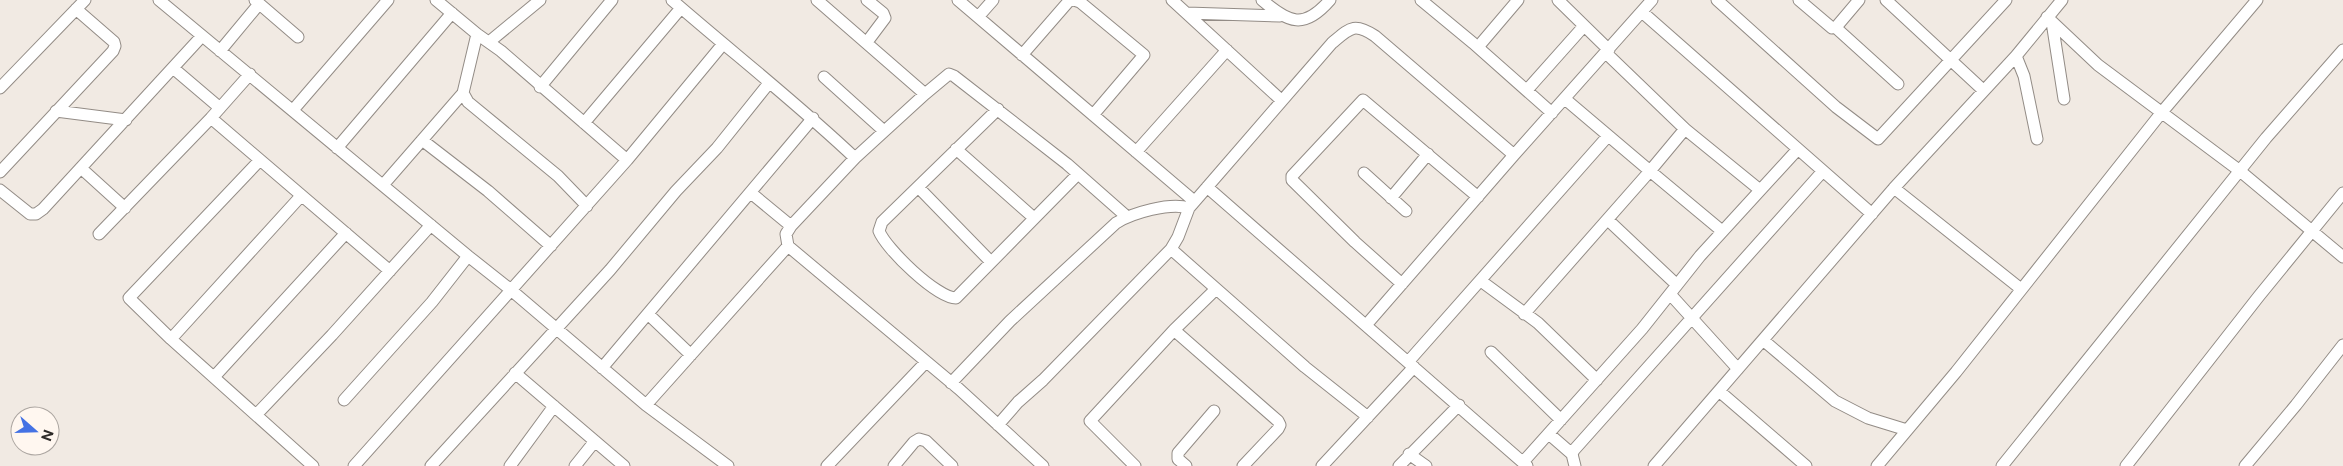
<svg xmlns="http://www.w3.org/2000/svg" width="2343" height="466" font-family="'Public Sans',sans-serif">
  <style>
    .lines { fill: none; stroke-linecap: round; stroke-linejoin: round }
    .minor-casing { stroke: #938c86; stroke-width: 13 }
    .minor { stroke: #fff; stroke-width: 11 }
  </style>
  <rect width="100%" height="100%" fill="#f1eae3"/>
  <g class="lines">
    <g class="minor-casing">
      <path id="minor" d="M 159,0 L 468,256 L 511,290 L 646,405 L 728,466
        M 255,0 L 298,37
        M 436,0 L 477,34 L 501,51 L 627,160
        M 672,0 C 733,53 797,103 855,158
        M 817,0 L 925,94
        M 867,0 L 883,13 L 885,18 L 867,42
        M 958,0 L 1194,201
        M 1074,0 L 1080,2 L 1144,55 L 1093,115
        M 1172,0 L 1281,100
        M 1262,0 C 1289,23 1304,30 1330,0
        M 1421,0 L 1473,43 L 1552,113
        M 1558,0 L 1609,50
        M 1717,0 L 1836,107 L 1878,139 L 2006,0
        M 1799,0 L 1832,28 L 1837,26 L 1859,0
        M 1886,0 L 1983,90
        M 1642,12 L 1872,214
        M 1187,13 L 1280,16
        M 978,17 L 993,0
        M 2047,17 L 2098,65 L 2240,171 L 2343,257
        M 2052,22 L 2064,99
        M 1835,27 L 1898,84
        M 477,34 L 463,93 L 468,102 L 558,176 L 587,206
        M 489,42 L 540,0
        M 1478,47 L 1518,0
        M 220,51 L 259,4
        M 1606,53 L 1685,129
        M 1022,55 L 1069,1 L 1073,0
        M 2016,56 L 2024,76 L 2037,139
        M 173,68 L 220,108
        M 824,77 L 884,131
        M 540,87 L 612,0
        M 0,88 L 85,0
        M 1527,90 L 1584,26
        M 1565,99 L 1650,171 L 1685,129 L 1760,190
        M 998,109 L 882,222 L 879,231 C 886,249 937,298 956,298 L 1078,174
        M 293,110 L 388,0
        M 56,111 L 126,120
        M 211,118 L 390,271
        M 584,123 L 681,8
        M 422,140 L 488,191 L 551,246
        M 337,148 L 452,13
        M 956,149 L 1034,218
        M 1136,152 L 1227,50
        M 260,160 L 129,298 L 171,339 L 313,466
        M 82,169 L 125,208
        M 0,172 L 113,51 L 115,46 L 114,42 L 76,9
        M 1364,173 L 1406,211
        M 383,185 L 463,93
        M 918,187 L 991,262
        M 1207,187 L 1527,466
        M 1894,188 L 2021,289
        M 0,190 L 30,214 L 36,214 L 43,209 L 202,36
        M 751,193 L 791,226
        M 1391,198 L 1428,154
        M 1608,220 L 1677,285
        M 99,234 L 211,118 L 250,74
        M 1171,249 L 1305,367 L 1368,417
        M 1481,281 L 1538,323 L 1597,380
        M 1402,284 L 1355,242 L 1292,180 L 1292,176 L 1363,100 L 1478,197
        M 1216,289 L 1174,330 L 1278,421 L 1280,425 L 1278,429 L 1243,466
        M 1670,294 L 1738,369
        M 648,314 L 691,355
        M 1524,314 L 1650,171 L 1722,231
        M 1367,324 L 1514,155 L 1652,0
        M 171,339 L 301,196
        M 1763,340 L 1835,401 L 1868,418 L 1907,430
        M 1491,352 L 1561,420
        M 1408,362 L 1608,136
        M 602,368 L 813,118
        M 515,373 L 624,466
        M 214,377 L 346,233
        M 951,383 L 1010,321 L 1116,223 C 1132,213 1170,202 1189,208
        M 1719,391 L 1806,466
        M 344,400 L 432,302 L 468,256
        M 646,405 L 788,246
        M 256,415 L 332,335 L 431,225
        M 998,425 L 1018,402 L 1043,380 L 1171,249 L 1178,237 L 1189,208 L 1332,43 C 1350,28 1354,22 1375,36 L 1514,155
        M 1549,434 L 1572,454
        M 1409,454 L 1426,466
        M 1523,462 L 1642,329 L 1700,256 L 1798,149
        M 354,466 L 627,160 L 723,44
        M 431,466 L 610,270 L 676,191 L 717,148 L 769,83
        M 510,466 L 554,406
        M 575,466 L 595,441
        M 827,466 L 926,362
        M 894,466 L 914,442 L 919,439 L 926,441 L 952,466
        M 1043,466 L 959,389 L 788,246 L 786,234 L 791,226 L 855,158 L 925,94 L 949,74 L 954,76 L 1067,164 L 1126,216
        M 1135,466 L 1090,421 L 1174,330
        M 1186,466 L 1178,459 L 1178,453 L 1214,411
        M 1322,466 L 1414,367
        M 1399,466 L 1459,405
        M 1575,466 L 1572,454 L 1574,450 L 1823,171
        M 1654,466 L 1894,188 L 2016,56 L 2062,0
        M 1877,466 L 1956,372 L 2162,112 L 2257,0
        M 2002,466 L 2266,138 L 2343,50
        M 2126,466 L 2259,296 L 2343,193
        M 2245,466 L 2296,405 L 2343,345"/>
    </g>
    <use href="#minor" class="minor"/>
  </g>
  <g transform="translate(35 431) rotate(110)"><circle r="24" fill="#fff7f0" stroke="#aba5a0"/>
  <path d="M0-4L9 19L0 12L-9 19Z" fill="#4472e4"/>
  <text y="-8" font-size="14" font-weight="bold" text-anchor="middle" fill="#2e2b29">N</text>
  </g>
</svg>
